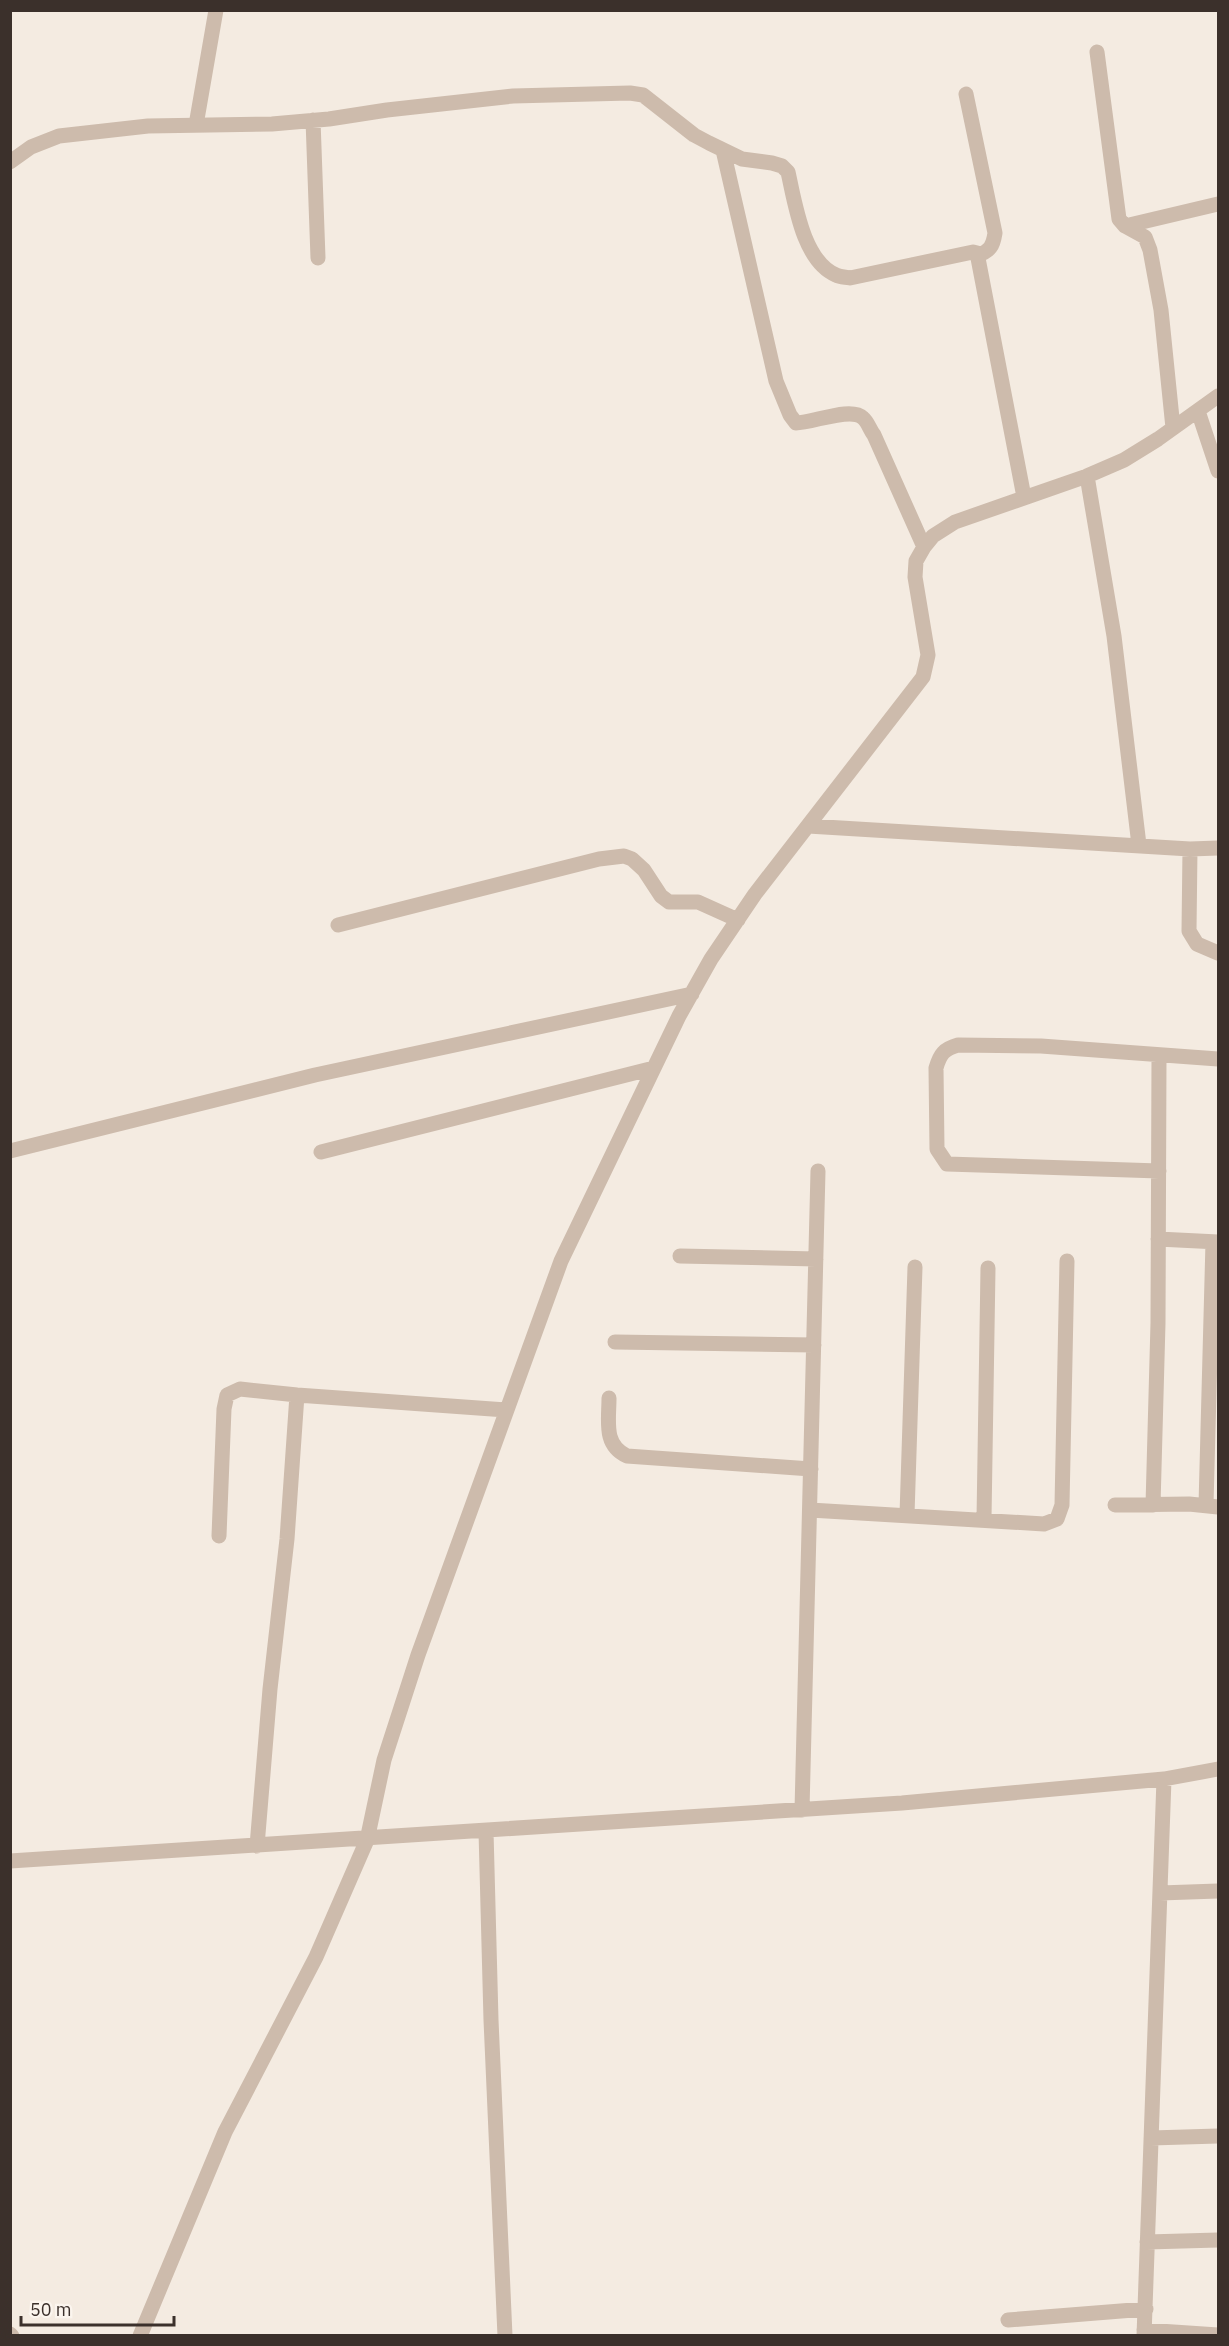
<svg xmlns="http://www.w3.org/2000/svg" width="1229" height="2346" font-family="'IBM Plex Sans',sans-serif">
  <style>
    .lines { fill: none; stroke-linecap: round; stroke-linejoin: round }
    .minor { stroke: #cdbbac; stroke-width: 15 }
  </style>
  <rect width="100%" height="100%" fill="#f4ebe1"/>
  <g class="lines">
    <path class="minor" d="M 1097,52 L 1119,219 L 1125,226 L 1145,237 L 1150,250 L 1161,310 L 1173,428
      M 966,94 L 995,233 C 993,246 990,251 978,255
      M 313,120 L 318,258
      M 196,125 L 216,10
      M 723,150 L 776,381 L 790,415 L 796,423 C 813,423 851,406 863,418 C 868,422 870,430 874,435 L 924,547
      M 10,162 L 31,147 L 59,136 L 148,126 L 272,124 L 329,119 L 387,110 L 513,96 L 630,93 L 643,95 L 694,135 L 709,143 L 742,159 L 772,163 L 782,166 L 788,172 C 795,203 803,261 836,275 C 840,277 845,277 850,278 L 973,252 L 977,253 L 1024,497
      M 1125,226 L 1218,204
      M 1198,411 L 1218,471
      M 1087,476 L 1114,636 L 1139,845
      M 808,826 L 1190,849 L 1218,848
      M 1190,849 L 1189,931 L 1197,944 L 1218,953
      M 338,925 L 599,859 L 624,856 L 632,859 L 644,870 L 661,896 L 669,902 L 698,902 L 738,920
      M 10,1151 L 315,1075 L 692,994
      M 321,1152 L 654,1068
      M 1159,1171 L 947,1164 L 937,1149 L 936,1068 C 940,1054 944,1049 958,1045 L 1041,1046 L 1218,1059
      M 1158,1239 L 1218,1242
      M 680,1256 L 816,1259
      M 615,1342 L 814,1345
      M 609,1398 C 609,1421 603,1445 627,1456 L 811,1469
      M 1115,1505 L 1189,1504 L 1218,1507
      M 1153,1505 L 1158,1323 L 1159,1056
      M 1206,1505 L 1213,1242
      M 810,1510 L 1044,1524 L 1057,1519 L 1062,1505 L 1067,1261
      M 907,1515 L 915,1267
      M 984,1519 L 988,1268
      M 219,1536 L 224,1409 L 227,1395 L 240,1389 L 297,1395 L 506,1410
      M 802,1810 L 818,1171
      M 486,1831 L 491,2020 L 505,2336
      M 257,1846 L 270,1689 L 287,1539 L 297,1395
      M 10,1861 L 902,1803 L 1164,1779 L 1218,1769
      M 1160,1893 L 1218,1891
      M 1151,2138 L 1218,2136
      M 1147,2242 L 1218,2240
      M 1008,2320 L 1146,2309
      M 1144,2330 L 1218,2335
      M 10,2334 L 12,2336
      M 140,2336 L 225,2132 L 316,1957 L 367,1840 L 384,1760 L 418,1655 L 561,1261 L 679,1016 L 711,959 L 755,894 L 923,677 L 928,655 L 915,577 L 916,561 L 924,547 L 933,536 L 955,522 L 1087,476 L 1124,460 L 1158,439 L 1218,396
      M 1144,2336 L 1164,1779"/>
  </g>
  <rect width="1229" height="2346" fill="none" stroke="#3b302b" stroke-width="24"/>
  <path d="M21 2316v9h153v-9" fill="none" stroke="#3b302b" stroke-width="3"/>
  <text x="30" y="2316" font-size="18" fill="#3b302b" stroke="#fbf5ee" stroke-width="4.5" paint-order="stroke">50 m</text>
</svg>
